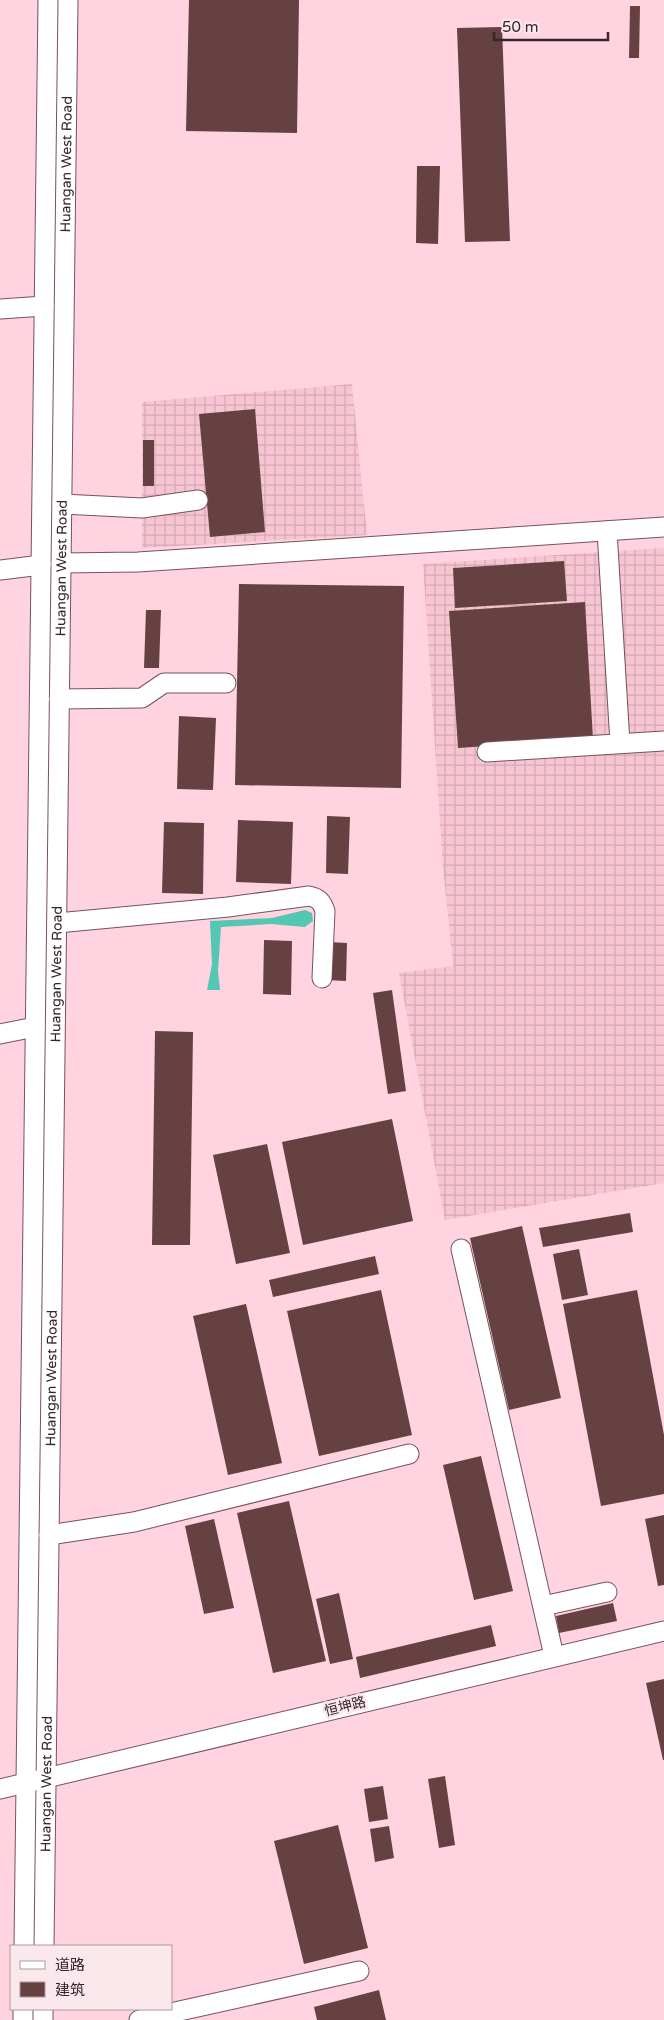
<svg xmlns="http://www.w3.org/2000/svg" width="664" height="2020" font-family="'Varela Round','Noto Sans SC',sans-serif">
  <style>
    .industrial { fill: url(#industrial-grid) }
    .water { fill: #53c7b2 }
    .building { fill: #654141 }
    .lines { fill: none; stroke-linecap: round; stroke-linejoin: round }
    .minor-casing { stroke: #76525d; stroke-width: 21 }
    .minor { stroke: #fff; stroke-width: 19 }
    .labels { text-anchor: middle; stroke-width: 5; stroke-linejoin: round; paint-order: stroke }
    .street-label { font-size: 14px; fill: #36262b; stroke: #fae8ed }
  </style>
  <defs>
    <pattern id="industrial-grid" width="8" height="8" patternUnits="userSpaceOnUse" patternTransform="scale(1.25)"><rect width="8" height="8" fill="#f7c4d2"/><path d="M0 4h8M4 0v8" fill="none" stroke="#d4a8b4"/></pattern>
  </defs>
  <rect width="100%" height="100%" fill="#ffd3df"/>
  <path class="industrial" d="M 352,384 L 367,535 L 142,548 L 142,402 Z
    M 664,548 L 664,1183 L 445,1220 L 399,973 L 453,966 L 443,868 L 423,564 Z"/>
  <path class="water" d="M 305,910 L 312,913 L 313,921 L 305,927 L 271,924 L 221,927 L 218,971 L 220,990 L 207,990 L 212,964 L 210,921 L 272,918 Z"/>
  <path class="building" d="M 189,0 L 299,0 L 297,133 L 186,131 Z
    M 630,6 L 640,6 L 639,58 L 629,58 Z
    M 502,27 L 510,241 L 465,242 L 457,28 Z
    M 417,166 L 440,166 L 438,244 L 416,243 Z
    M 255,409 L 265,532 L 210,537 L 199,414 Z
    M 143,440 L 154,440 L 154,486 L 143,486 Z
    M 564,561 L 567,601 L 455,608 L 453,568 Z
    M 239,584 L 404,586 L 401,788 L 235,785 Z
    M 585,602 L 593,739 L 458,748 L 449,611 Z
    M 146,610 L 161,610 L 159,668 L 144,668 Z
    M 179,716 L 216,718 L 213,790 L 177,789 Z
    M 327,816 L 350,817 L 348,874 L 326,873 Z
    M 238,820 L 293,822 L 291,884 L 236,882 Z
    M 164,822 L 204,823 L 203,894 L 162,893 Z
    M 264,940 L 292,941 L 291,995 L 263,994 Z
    M 328,942 L 347,943 L 346,981 L 326,980 Z
    M 392,990 L 406,1091 L 388,1094 L 373,993 Z
    M 155,1031 L 193,1032 L 190,1245 L 152,1245 Z
    M 392,1119 L 413,1221 L 303,1245 L 282,1142 Z
    M 267,1144 L 290,1253 L 236,1264 L 213,1155 Z
    M 630,1213 L 633,1232 L 543,1247 L 539,1228 Z
    M 522,1226 L 561,1398 L 509,1410 L 470,1238 Z
    M 579,1249 L 588,1295 L 562,1300 L 553,1254 Z
    M 375,1256 L 379,1274 L 273,1297 L 269,1280 Z
    M 381,1290 L 412,1435 L 319,1456 L 287,1311 Z
    M 637,1290 L 664,1435 L 664,1494 L 601,1506 L 563,1304 Z
    M 246,1304 L 282,1463 L 228,1475 L 193,1316 Z
    M 481,1456 L 513,1591 L 474,1600 L 443,1465 Z
    M 289,1501 L 326,1661 L 273,1673 L 237,1513 Z
    M 664,1515 L 664,1585 L 658,1586 L 645,1519 Z
    M 214,1519 L 234,1608 L 204,1614 L 185,1526 Z
    M 339,1593 L 353,1659 L 330,1664 L 316,1599 Z
    M 613,1603 L 617,1621 L 559,1633 L 556,1616 Z
    M 491,1625 L 496,1646 L 360,1678 L 356,1657 Z
    M 664,1679 L 664,1760 L 663,1760 L 646,1683 Z
    M 445,1776 L 455,1845 L 439,1848 L 428,1779 Z
    M 383,1786 L 388,1819 L 369,1822 L 364,1789 Z
    M 338,1825 L 368,1948 L 304,1964 L 274,1841 Z
    M 389,1826 L 394,1858 L 375,1862 L 370,1829 Z
    M 379,1990 L 386,2020 L 317,2020 L 314,2007 Z"/>
  <g class="lines">
    <g class="minor-casing">
      <g id="minor">
        <path d="M 0,309 L 44,306"/>
        <path d="M 62,504 L 142,508 L 198,500"/>
        <path d="M 607,531 L 620,743"/>
        <path d="M 61,563 L 138,562 L 664,527"/>
        <path d="M 0,570 L 41,565"/>
        <path d="M 59,699 L 142,698 L 164,683 L 226,683"/>
        <path d="M 487,752 L 664,741"/>
        <path d="M 57,923 L 228,907 L 309,896 C 319,898 322,902 325,911 L 322,978"/>
        <path d="M 0,1034 L 35,1027"/>
        <path d="M 461,1249 L 554,1656"/>
        <path d="M 49,1535 L 134,1522 L 409,1454"/>
        <path d="M 543,1606 L 607,1592"/>
        <path d="M 0,1789 L 664,1631"/>
        <path d="M 24,1946 L 48,0"/>
        <path id="s1" d="M 44,1946 L 68,0"/>
        <path d="M 23,2020 L 23,2009"/>
        <path d="M 43,2020 L 43,2009"/>
        <path d="M 139,2020 L 359,1971"/>
      </g>
    </g>
    <use href="#minor" class="minor"/>
  </g>
  <g class="labels">
    <g class="street-label">
      <text dy="5" stroke="none"><textPath href="#s1" startOffset="1782">Huangan West Road</textPath></text>
      <text dy="5" stroke="none"><textPath href="#s1" startOffset="1378">Huangan West Road</textPath></text>
      <text dy="5" stroke="none"><textPath href="#s1" startOffset="972">Huangan West Road</textPath></text>
      <text dy="5" stroke="none"><textPath href="#s1" startOffset="568">Huangan West Road</textPath></text>
      <text transform="translate(345 1706) rotate(-14)" y="5">恒坤路</text>
      <text dy="5" stroke="none"><textPath href="#s1" startOffset="162">Huangan West Road</textPath></text>
    </g>
  </g>
  <rect x="10" y="1945" width="162" height="65" fill="#fae8ed" stroke="#ac9a9f"/>
  <rect x="20" y="1961" width="25" height="8" fill="#ffffff" stroke="#ac9a9f"/>
  <text x="55" y="1970" font-size="15" fill="#36262b">道路</text>
  <rect x="20" y="1982" width="25" height="15" fill="#654141" stroke="#ac9a9f"/>
  <text x="55" y="1995" font-size="15" fill="#36262b">建筑</text>
  <path d="M494 32v8h114v-8" fill="none" stroke="#36262b" stroke-width="2.5"/>
  <text x="502" y="32" font-size="15" fill="#36262b" stroke="#fae8ed" stroke-width="4" paint-order="stroke">50 m</text>
</svg>
